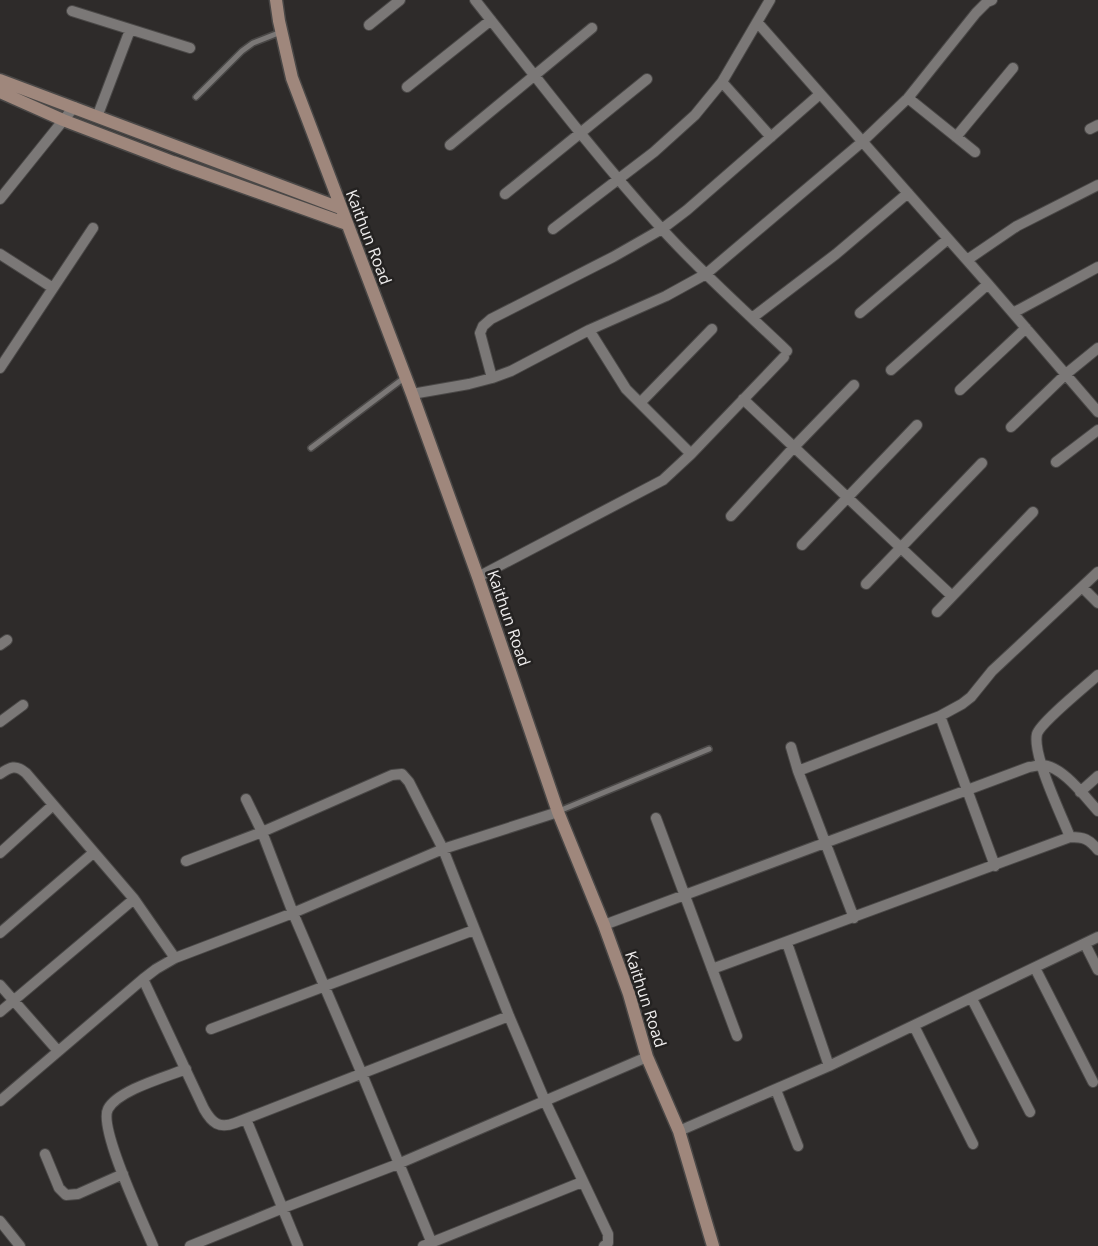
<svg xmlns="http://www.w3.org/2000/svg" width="1098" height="1246" font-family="'Open Sans',sans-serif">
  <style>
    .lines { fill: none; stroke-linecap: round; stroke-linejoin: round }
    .lane-casing { stroke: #4a4847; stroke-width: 8 }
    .street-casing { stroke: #4a4847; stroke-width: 12 }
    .secondary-casing { stroke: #4a4847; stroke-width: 15 }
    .lane { stroke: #7b7877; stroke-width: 5 }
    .street { stroke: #7b7877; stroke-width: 10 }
    .secondary { stroke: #9f877c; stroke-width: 12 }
    .labels { text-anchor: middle; stroke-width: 5; stroke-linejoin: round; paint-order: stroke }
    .street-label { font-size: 16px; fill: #efeded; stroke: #242221 }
  </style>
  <rect width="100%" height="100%" fill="#2e2b2a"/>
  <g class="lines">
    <g class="lane-casing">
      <path id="lane" d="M 196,97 L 242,51 L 253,43 L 281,32
        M 311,448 L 404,378
        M 559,811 L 709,749"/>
    </g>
    <g class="street-casing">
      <path id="street" d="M 475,0 C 536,77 596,156 662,229 C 701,272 745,311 787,351
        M 72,11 L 190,48
        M 757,22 L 988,284 L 1098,412
        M 369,25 L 400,0
        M 722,82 L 771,137
        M 407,87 L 491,20
        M 908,98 L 975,152
        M 97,117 L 130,30
        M 1090,129 L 1098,125
        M 956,137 L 1013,68
        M 450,145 L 592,28
        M 505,194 L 647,79
        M 0,199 L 74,107
        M 553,229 L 654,152 L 695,115 L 722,82 L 770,0
        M 0,254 L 53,288
        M 967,260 L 1017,226 L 1098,185
        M 860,313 L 948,239
        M 1013,313 L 1098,267
        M 752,318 L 836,254 L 908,193
        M 589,330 L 626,389 L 691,454
        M 0,368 L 93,228
        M 891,370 L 988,284
        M 492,378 L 480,333 L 483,326 L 491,319 L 613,257 L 662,229 L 687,210 L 820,94
        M 960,390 L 1026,328
        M 412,394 L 469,384 L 492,378 L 511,371 L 589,330 L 666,296 L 706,274 L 862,142 L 908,98 L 976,13 L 987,2 L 992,0
        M 743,399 L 952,596
        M 640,403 L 712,329
        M 1011,427 L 1066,374 L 1098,348
        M 1056,462 L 1098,430
        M 731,516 L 794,447 L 854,385
        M 802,545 L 917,425
        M 478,577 L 663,480 L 691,454 L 784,357
        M 866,584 L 982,463
        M 1082,587 L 1098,603
        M 937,612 L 1033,512
        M 0,645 L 7,640
        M 940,716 L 995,866
        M 0,722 L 23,705
        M 791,747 L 798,771 L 854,918
        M 798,771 L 940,716 L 962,704 L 971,697 L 992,671 L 1098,572
        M 0,774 C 10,767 16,764 26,773 L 134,899 L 175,958
        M 1080,792 L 1098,776
        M 246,799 L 262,832 L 293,913 L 362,1074 L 433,1246
        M 656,818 L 737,1036
        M 1070,837 C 1062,816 1032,755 1037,734 C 1040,723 1087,685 1098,675
        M 0,853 L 53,805
        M 186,861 L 262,832 L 392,775 L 402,774 L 409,782 L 443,849 L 509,1016 L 545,1101 L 608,1234 L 608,1243 L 604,1246
        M 604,925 L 1029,767 C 1033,767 1037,765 1041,765 C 1062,765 1085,797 1098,811
        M 0,933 L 93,853
        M 787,943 L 829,1066
        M 1085,944 L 1098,970
        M 1035,968 L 1093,1082
        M 712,969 L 1070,837 C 1084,837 1089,839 1098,850
        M 143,979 L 204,1109 C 212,1123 219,1129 235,1123 L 509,1016
        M 0,985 L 58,1051
        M 972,999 L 1030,1112
        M 0,1012 L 134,899
        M 914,1026 L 973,1144
        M 211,1029 L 474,930
        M 776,1090 L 798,1146
        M 0,1101 L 143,979 L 156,969 L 175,958 L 293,913 L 443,849 L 558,812
        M 246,1119 L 298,1246
        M 679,1131 L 829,1066 L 1098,937
        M 45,1154 L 59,1188 L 66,1195 L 78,1194 L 123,1174
        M 0,1221 L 20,1246
        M 153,1246 C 144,1224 98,1128 108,1109 C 118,1090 166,1077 186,1069
        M 190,1246 L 283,1208 L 398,1164 L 647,1057
        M 423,1246 L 582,1182"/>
    </g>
    <g class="secondary-casing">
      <path id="secondary" d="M 276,0 L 279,21 L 292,78 L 412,394 L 478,577 L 558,812 L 604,925 L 629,994 L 647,1057 L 679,1131 L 713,1246
        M 0,80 L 340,208
        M 0,92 L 63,120 L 173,162 L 347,224"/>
    </g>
    <use href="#lane" class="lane"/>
    <use href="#street" class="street"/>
    <use href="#secondary" class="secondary"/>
  </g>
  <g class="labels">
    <g class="street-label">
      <text transform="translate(369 237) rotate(69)" y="6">Kaithun Road</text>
      <text transform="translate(509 618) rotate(71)" y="6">Kaithun Road</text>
      <text transform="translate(646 999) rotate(72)" y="6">Kaithun Road</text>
    </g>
  </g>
</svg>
